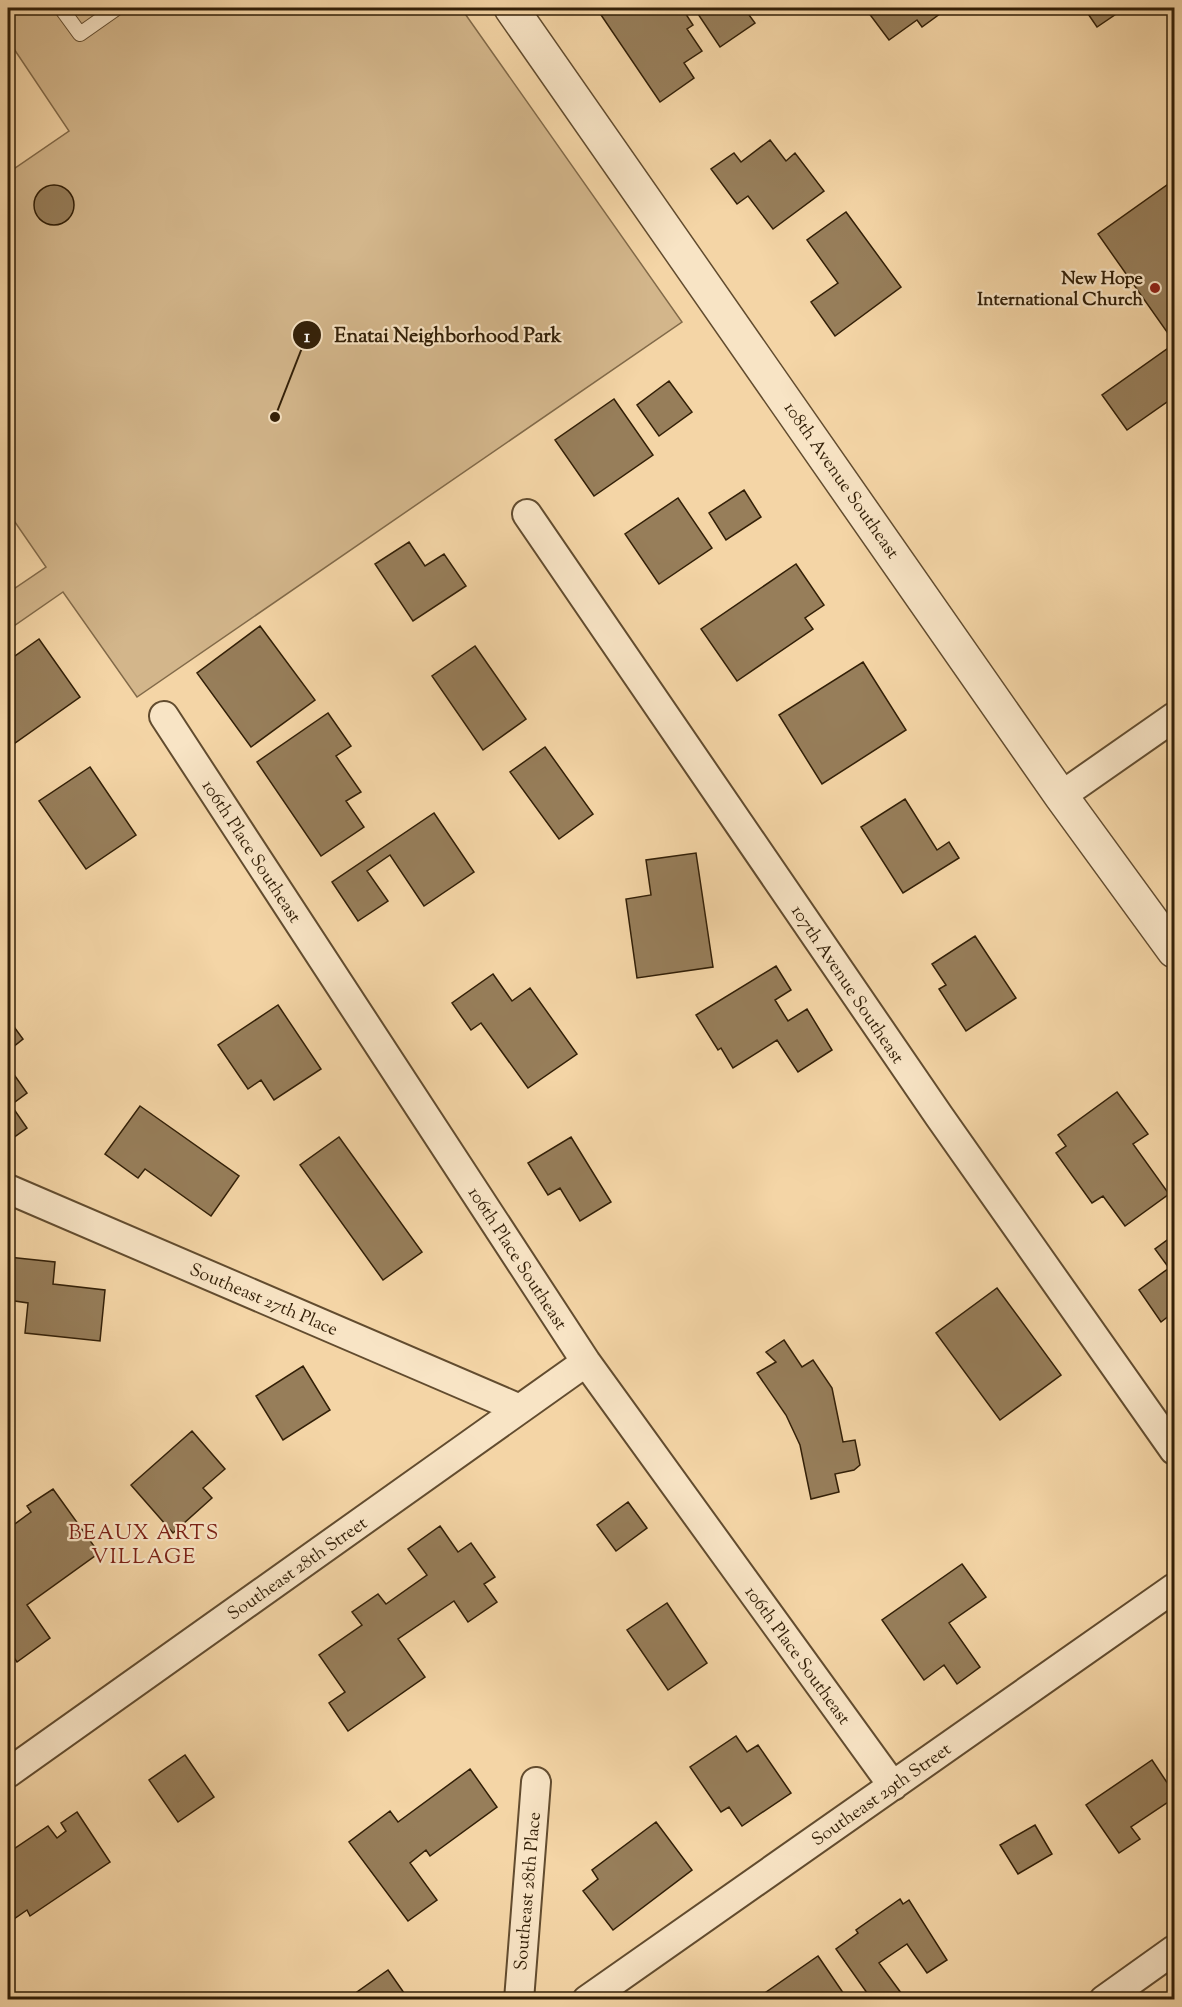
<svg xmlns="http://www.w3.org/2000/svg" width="1182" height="2007" font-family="'Sorts Mill Goudy',serif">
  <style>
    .green { fill: #d3b68b; stroke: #826a49; stroke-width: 1.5 }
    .building { fill: #977e5a; stroke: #321f07; stroke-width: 1.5 }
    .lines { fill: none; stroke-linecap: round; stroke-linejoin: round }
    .service-casing { stroke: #624c2f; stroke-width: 16 }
    .minor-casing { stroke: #624c2f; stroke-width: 32 }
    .tertiary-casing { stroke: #624c2f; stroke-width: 36 }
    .service { stroke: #f8e4c5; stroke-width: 14 }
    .minor { stroke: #f8e4c5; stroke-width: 28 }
    .tertiary { stroke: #f8e4c5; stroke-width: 33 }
    .poi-dot { fill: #8f2418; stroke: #f8e4c5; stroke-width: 2 }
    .labels { text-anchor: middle; stroke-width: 4.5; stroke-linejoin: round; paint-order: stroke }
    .poi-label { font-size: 18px; font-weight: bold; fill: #321f07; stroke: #f8e4c5; text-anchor: end }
    .street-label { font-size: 18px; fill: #321f07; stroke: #f8e4c5 }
    .quarter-label { font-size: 21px; letter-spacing: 1.5px; fill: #7a1f14; stroke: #f8e4c5 }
    .leader { fill: none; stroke: #321f07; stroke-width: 2 }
    .callout-dot { fill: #321f07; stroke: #f8e4c5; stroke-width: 2 }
    .mark-label { font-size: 18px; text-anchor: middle; font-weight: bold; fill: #fff }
    .callout-label { font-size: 20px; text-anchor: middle; font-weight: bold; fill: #321f07; stroke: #f8e4c5; stroke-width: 4.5; stroke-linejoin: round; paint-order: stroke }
  </style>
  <rect width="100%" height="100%" fill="#f4d5a6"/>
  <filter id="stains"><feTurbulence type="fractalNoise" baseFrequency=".00333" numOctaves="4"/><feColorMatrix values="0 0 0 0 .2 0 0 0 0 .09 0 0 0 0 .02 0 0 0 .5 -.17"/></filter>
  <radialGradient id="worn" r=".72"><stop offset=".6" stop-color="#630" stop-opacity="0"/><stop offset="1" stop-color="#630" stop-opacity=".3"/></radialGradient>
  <path class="green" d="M 8,8 L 461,8 L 682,322 L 137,697 L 63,592 L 8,630 L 8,593 L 46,567 L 8,512 L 8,173 L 69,131 L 8,40 Z"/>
  <path class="building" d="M 606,8 L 682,8 L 693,25 L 687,29 L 702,51 L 684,63 L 694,78 L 660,102 L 599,12 Z
    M 694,8 L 744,8 L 755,23 L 720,47 Z
    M 865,8 L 948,8 L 922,27 L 917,20 L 889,40 Z
    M 1084,8 L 1125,8 L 1097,27 Z
    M 770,140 L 786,161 L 795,153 L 824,191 L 773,229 L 748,196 L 737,204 L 711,169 L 734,153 L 741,162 Z
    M 1174,180 L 1174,342 L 1098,234 Z
    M34 205a20 20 0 1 1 40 0a20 20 0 1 1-40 0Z
    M 846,212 L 901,287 L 835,336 L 811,302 L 838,283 L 807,240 Z
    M 1174,344 L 1174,397 L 1127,430 L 1102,395 Z
    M 669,381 L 692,412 L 659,436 L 637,405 Z
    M 614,399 L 653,455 L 594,496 L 555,440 Z
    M 744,490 L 761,517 L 726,540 L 709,513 Z
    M 678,498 L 712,548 L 659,584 L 625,534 Z
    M 409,542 L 425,566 L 444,554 L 466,586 L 413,621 L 375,564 Z
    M 796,564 L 824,605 L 805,618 L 813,629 L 737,681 L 701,629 Z
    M 260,626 L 315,700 L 251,747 L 197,673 Z
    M 39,639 L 80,697 L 8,748 L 8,661 Z
    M 475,646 L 526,719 L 483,750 L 432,676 Z
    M 863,662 L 906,730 L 822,784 L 779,715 Z
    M 328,713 L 351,746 L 336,756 L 361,792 L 346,801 L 364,827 L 321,856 L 257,762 Z
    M 545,747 L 593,814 L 559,839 L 510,772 Z
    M 90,767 L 136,835 L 86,869 L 39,801 Z
    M 905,799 L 937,850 L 949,842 L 959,858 L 903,893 L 861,827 Z
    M 434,813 L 474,872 L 424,906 L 390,855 L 367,871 L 388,901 L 358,921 L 332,882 Z
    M 696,853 L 713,967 L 637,978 L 626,899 L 651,895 L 646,860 Z
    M 975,936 L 1016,998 L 966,1031 L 939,989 L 946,985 L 932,964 Z
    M 776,966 L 791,990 L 775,1000 L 788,1021 L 807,1009 L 832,1050 L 798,1072 L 777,1040 L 733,1068 L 721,1048 L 718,1050 L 696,1015 Z
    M 493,974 L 512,1001 L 530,988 L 577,1054 L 528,1088 L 481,1023 L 471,1030 L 452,1003 Z
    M 278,1005 L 321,1069 L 274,1100 L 261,1080 L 248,1089 L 218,1045 Z
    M 9,1020 L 23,1039 L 8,1051 L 8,1021 Z
    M 8,1066 L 27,1093 L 11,1105 L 27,1128 L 10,1140 Z
    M 1117,1092 L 1148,1134 L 1133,1144 L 1169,1194 L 1125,1226 L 1103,1196 L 1092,1203 L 1056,1153 L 1066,1146 L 1058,1135 Z
    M 140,1106 L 239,1176 L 211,1216 L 145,1169 L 138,1178 L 105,1154 Z
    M 339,1137 L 422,1252 L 383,1280 L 300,1165 Z
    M 571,1137 L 611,1202 L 580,1221 L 560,1188 L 548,1195 L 528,1163 Z
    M 1174,1235 L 1174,1312 L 1161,1322 L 1139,1290 L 1169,1268 L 1155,1249 Z
    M 8,1257 L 55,1262 L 53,1284 L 105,1290 L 100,1341 L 25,1333 L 28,1303 L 8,1300 Z
    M 997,1288 L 1061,1375 L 1000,1420 L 936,1333 Z
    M 784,1340 L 802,1367 L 813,1360 L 832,1388 L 843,1442 L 855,1440 L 860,1465 L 854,1470 L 835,1474 L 839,1492 L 811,1499 L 800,1445 L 786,1415 L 757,1373 L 776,1362 L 766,1352 Z
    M 303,1366 L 330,1410 L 283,1440 L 256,1396 Z
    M 192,1431 L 225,1469 L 203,1488 L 212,1498 L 173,1533 L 131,1485 Z
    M 53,1489 L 99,1553 L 27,1605 L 50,1638 L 17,1662 L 8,1649 L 8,1529 L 31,1512 L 27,1506 Z
    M 628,1502 L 647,1528 L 616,1551 L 597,1525 Z
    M 440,1526 L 458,1552 L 471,1543 L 495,1577 L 484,1584 L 497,1602 L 468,1622 L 454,1601 L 398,1639 L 425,1677 L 348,1731 L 329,1703 L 345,1692 L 319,1655 L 362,1625 L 352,1612 L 378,1594 L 386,1604 L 427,1575 L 408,1549 Z
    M 962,1564 L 986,1597 L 949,1623 L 980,1667 L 957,1684 L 944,1665 L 924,1680 L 882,1620 Z
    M 667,1603 L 707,1663 L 668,1690 L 627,1630 Z
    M 736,1736 L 747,1752 L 758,1745 L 791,1793 L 742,1826 L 729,1807 L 721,1812 L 690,1767 Z
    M 185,1755 L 214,1797 L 178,1822 L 149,1780 Z
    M 1152,1760 L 1174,1793 L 1174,1798 L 1131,1827 L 1140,1839 L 1119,1853 L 1086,1805 Z
    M 470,1769 L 497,1807 L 430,1856 L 426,1850 L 410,1863 L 437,1900 L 408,1921 L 349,1842 L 390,1811 L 398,1822 Z
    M 77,1812 L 110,1862 L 30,1916 L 27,1910 L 8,1923 L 8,1853 L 48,1826 L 57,1838 L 66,1831 L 61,1823 Z
    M 656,1822 L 692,1870 L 613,1930 L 583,1891 L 598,1879 L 592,1870 Z
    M 1035,1825 L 1052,1854 L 1018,1874 L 1000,1845 Z
    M 900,1899 L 903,1904 L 909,1900 L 947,1960 L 927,1973 L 907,1944 L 879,1963 L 904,1997 L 872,2000 L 836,1949 L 858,1933 L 856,1930 Z
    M 818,1956 L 848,2000 L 756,1999 Z
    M 388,1970 L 409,2000 L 362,2000 L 357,1992 Z"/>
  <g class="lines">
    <g class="service-casing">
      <path id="service" d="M 61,8 L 80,34 L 117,8"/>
    </g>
    <g class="minor-casing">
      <path id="minor" d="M 527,514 L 939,1116 L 1174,1450
        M 164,716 L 586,1362 L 893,1786
        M 1061,796 L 1174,717
        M 8,1189 L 520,1409
        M 8,1773 L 586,1362
        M 519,2000 L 536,1782
        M 587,2000 L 1174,1588
        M 1104,2000 L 1174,1950"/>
    </g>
    <g class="tertiary-casing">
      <path id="tertiary" d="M 511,8 L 1061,796 L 1174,951"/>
    </g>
    <use href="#service" class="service"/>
    <use href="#minor" class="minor"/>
    <use href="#tertiary" class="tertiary"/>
  </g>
  <circle class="poi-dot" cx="1155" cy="288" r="6"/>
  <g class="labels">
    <g class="poi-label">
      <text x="1143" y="284">New Hope<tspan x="1143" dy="21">International Church</tspan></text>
    </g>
    <g class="street-label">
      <text transform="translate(842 480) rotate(55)" y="6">108th Avenue Southeast</text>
      <text transform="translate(252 851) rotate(57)" y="6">106th Place Southeast</text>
      <text transform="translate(848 984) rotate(56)" y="6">107th Avenue Southeast</text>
      <text transform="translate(518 1258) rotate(57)" y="6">106th Place Southeast</text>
      <text transform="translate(264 1299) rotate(23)" y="6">Southeast 27th Place</text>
      <text transform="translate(297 1568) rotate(-35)" y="6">Southeast 28th Street</text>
      <text transform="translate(798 1655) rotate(54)" y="6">106th Place Southeast</text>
      <text transform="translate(881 1794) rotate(-35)" y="6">Southeast 29th Street</text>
      <text transform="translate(527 1891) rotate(-85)" y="6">Southeast 28th Place</text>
    </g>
    <g class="quarter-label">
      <text x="144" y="1539">BEAUX ARTS<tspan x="144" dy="24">VILLAGE</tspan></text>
    </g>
  </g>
  <path class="leader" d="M275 417L307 335"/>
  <g class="callout-dot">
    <circle cx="275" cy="417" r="6"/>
    <circle cx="307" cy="335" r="15"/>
  </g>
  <g class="mark-label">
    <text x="307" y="342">1</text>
  </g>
  <g class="callout-label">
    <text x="448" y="342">Enatai Neighborhood Park</text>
  </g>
  <rect width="1182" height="2007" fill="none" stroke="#f4d5a6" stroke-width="30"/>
  <rect x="9" y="9" width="1164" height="1989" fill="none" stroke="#321f07" stroke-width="3"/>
  <rect x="15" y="15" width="1152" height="1977" fill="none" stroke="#321f07" stroke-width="1.5"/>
  <rect width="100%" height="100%" filter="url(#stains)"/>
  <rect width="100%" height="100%" fill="url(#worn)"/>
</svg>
